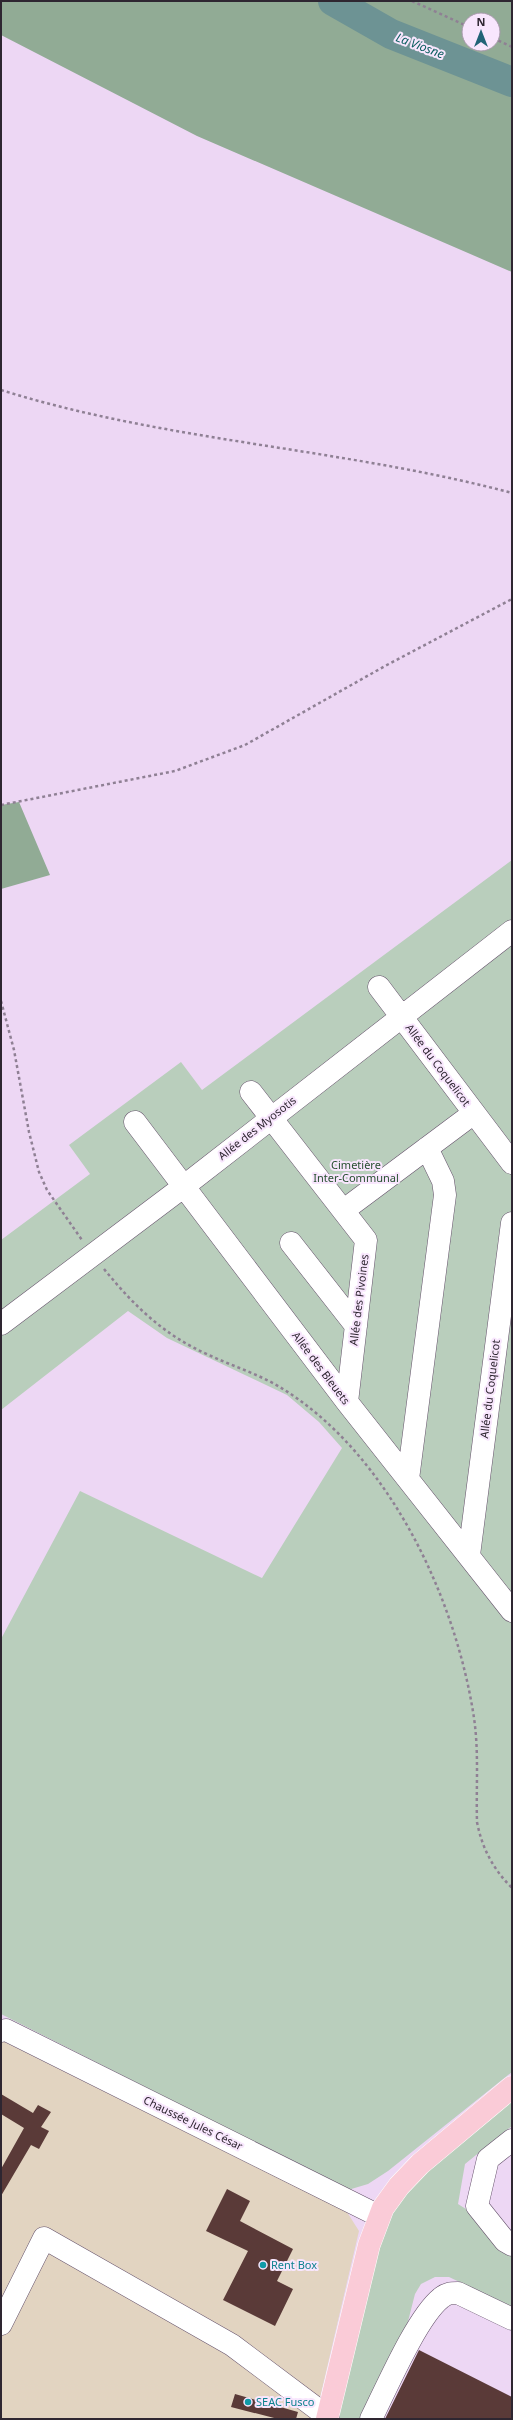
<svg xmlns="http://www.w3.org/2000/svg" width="513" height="2420" font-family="'Noto Sans',sans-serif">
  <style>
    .commercial { fill: #e2d4c1 }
    .green { fill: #b9cebc }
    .forest { fill: #91ab95; fill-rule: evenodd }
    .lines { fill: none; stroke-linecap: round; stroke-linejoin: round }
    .river { stroke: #6d9394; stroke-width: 30 }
    .building { fill: #5a3a38 }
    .minor-casing { stroke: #65526b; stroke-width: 23 }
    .major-casing { stroke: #fff; stroke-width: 23 }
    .path { stroke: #8f8094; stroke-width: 2.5; stroke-dasharray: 3 3; stroke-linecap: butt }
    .minor { stroke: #fff; stroke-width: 22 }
    .major { stroke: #facbd7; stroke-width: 22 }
    .culture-dot { fill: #0f9aa8; stroke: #f8e6fd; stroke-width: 1.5 }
    .labels { text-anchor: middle; stroke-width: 4; stroke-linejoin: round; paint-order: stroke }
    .street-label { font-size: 11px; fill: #2e2631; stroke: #f8e6fd }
    .park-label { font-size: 11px; fill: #264f2f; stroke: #f8e6fd }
    .culture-label { font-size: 11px; fill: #0d838f; stroke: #f8e6fd; text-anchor: start }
    .water-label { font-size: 12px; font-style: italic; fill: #0a5e5f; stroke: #f8e6fd }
  </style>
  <rect width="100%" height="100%" fill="#edd7f4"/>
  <path class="commercial" d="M 1,2040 L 347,2212 L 359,2231 L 315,2419 L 1,2419 Z"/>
  <path class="green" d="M 512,860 L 512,2072 L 388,2171 L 368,2184 L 348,2190 L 1,2014 L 1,1639 L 80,1491 L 262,1578 L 342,1448 L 319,1422 L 287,1395 L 167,1338 L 128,1311 L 1,1410 L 1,1240 L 90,1174 L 69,1145 L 181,1062 L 202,1090 Z
    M 512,2100 L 512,2126 L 465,2164 L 458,2204 L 512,2238 L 512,2307 L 449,2277 L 435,2277 L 421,2284 L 415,2294 L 404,2337 L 364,2419 L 337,2419 L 382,2230 L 398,2200 L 447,2151 Z"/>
  <path class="forest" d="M 1,1 L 512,1 L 512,272 L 197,136 L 1,35 ZM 469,20 L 493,20 L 493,44 L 469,44 Z
    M 19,802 L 50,875 L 1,889 L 1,805 Z"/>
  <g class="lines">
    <path class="river" d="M 333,1 L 391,34 L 512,82"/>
  </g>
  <path class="building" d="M 1,2094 L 33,2113 L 38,2105 L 51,2112 L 41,2127 L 49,2131 L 39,2149 L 31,2145 L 1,2196 L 1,2169 L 24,2128 L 1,2114 Z
    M 227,2189 L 250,2201 L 240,2221 L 293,2249 L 277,2281 L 293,2289 L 275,2326 L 223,2300 L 248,2251 L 206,2231 Z
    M 419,2350 L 512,2397 L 512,2419 L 385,2419 Z
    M 235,2394 L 298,2412 L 296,2419 L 278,2419 L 231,2407 Z"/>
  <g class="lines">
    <g class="minor-casing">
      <path id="minor" d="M 379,987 L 512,1163
        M 251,1092 L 366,1240 L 347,1402
        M 135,1122 L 347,1402 L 512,1611
        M 344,1210 L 474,1113
        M 291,1243 L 356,1326
        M 1,1324 L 183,1187 L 512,931
        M 408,1479 L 445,1195 L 443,1181 L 427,1148
        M 469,1555 L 512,1223
        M 1,2031 L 6,2030 L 379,2216
        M 512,2140 L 488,2159 L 477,2206 L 505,2241 L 512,2245
        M 1,2324 L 44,2238 L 232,2345 L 328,2417
        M 371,2419 C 386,2389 417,2317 441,2298 C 447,2293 451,2293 458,2293 L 512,2319"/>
    </g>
    <g class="major-casing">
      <path id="major" d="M 327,2419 L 369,2245 L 383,2208 L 399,2186 L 420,2164 L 512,2087"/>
    </g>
    <path class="path" d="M 412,1 L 469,27
      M 493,38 L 512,47
      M 1,390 C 167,442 344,448 512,493
      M 1,805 L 175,771 L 245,745 L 385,666 L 512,599
      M 1,1001 L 14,1050 L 29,1132 L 39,1172 L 47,1190 L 82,1240
      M 104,1269 C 136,1308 165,1336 211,1356 C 235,1367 261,1375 283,1389 C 389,1455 456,1598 474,1718 C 479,1752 476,1787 477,1822 C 482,1848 493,1869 512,1888"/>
    <use href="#minor" class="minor"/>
    <use href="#major" class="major"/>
  </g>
  <g class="culture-dot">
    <circle cx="263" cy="2265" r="4"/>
    <circle cx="248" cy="2402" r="4"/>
  </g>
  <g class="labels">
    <g class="street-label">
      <text transform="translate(438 1065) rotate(53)" y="4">Allée du Coquelicot</text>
      <text transform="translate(257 1128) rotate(-38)" y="4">Allée des Myosotis</text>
      <text transform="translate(359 1300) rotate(-83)" y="4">Allée des Pivoines</text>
      <text transform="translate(321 1368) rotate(53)" y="4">Allée des Bleuets</text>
      <text transform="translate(490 1389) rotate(-83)" y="4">Allée du Coquelicot</text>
      <text transform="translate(193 2123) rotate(26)" y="4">Chaussée Jules César</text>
    </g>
    <g class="park-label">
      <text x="356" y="1169">Cimetière<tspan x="356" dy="13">Inter-Communal</tspan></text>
    </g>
    <g class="culture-label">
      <text x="271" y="2269">Rent Box</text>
      <text x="256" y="2406">SEAC Fusco</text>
    </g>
    <g class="water-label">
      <text transform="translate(420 46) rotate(21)" y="4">La Viosne</text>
    </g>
  </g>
  <rect width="513" height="2420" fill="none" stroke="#2e2631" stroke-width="4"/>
  <g transform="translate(481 32)"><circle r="19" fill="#f8e6fd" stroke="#a799ab"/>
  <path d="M0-3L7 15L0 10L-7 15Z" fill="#216377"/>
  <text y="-6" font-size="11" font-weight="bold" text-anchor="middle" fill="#2e2631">N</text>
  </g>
</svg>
